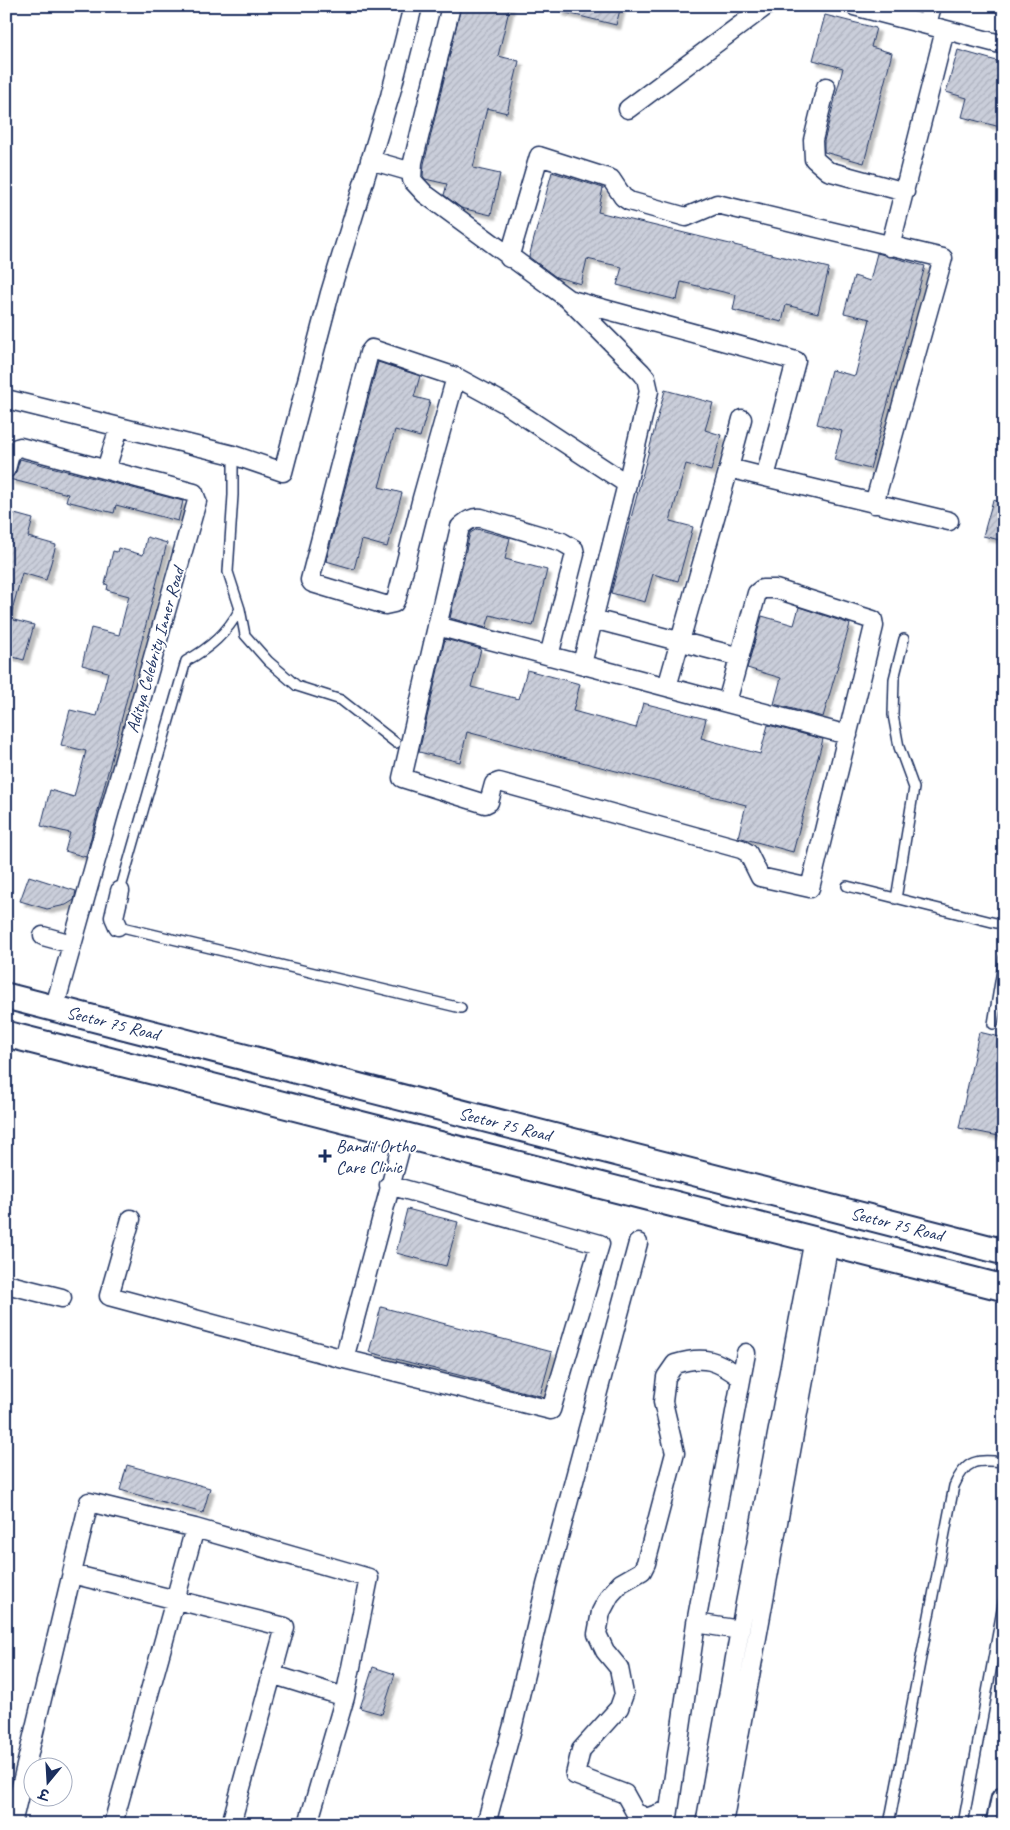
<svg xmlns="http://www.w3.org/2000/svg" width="1010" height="1830" font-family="Caveat,'Playpen Sans Deva',sans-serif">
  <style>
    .building { fill: url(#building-hatch); stroke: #1b2f5e; filter: url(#shadow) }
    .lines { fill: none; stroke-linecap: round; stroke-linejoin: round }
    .lane-casing { stroke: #1b2f5e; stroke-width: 12 }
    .street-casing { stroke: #1b2f5e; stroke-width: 21 }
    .secondary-casing { stroke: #1b2f5e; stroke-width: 29 }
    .lane { stroke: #fff; stroke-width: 9 }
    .street { stroke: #fff; stroke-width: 18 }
    .secondary { stroke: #fff; stroke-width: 25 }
    .poi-dot { fill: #1b2f5e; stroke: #fff; stroke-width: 2 }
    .labels { text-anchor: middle; stroke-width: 4; stroke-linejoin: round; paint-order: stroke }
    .street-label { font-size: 18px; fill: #1b2f5e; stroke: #fff }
    .poi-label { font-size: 18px; fill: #1b2f5e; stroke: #fff; text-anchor: start }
  </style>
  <defs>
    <pattern id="building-hatch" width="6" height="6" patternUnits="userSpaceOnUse" patternTransform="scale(1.25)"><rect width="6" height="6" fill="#caceda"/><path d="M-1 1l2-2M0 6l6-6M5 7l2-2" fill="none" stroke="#adb1be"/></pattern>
    <filter id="shadow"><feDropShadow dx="4.5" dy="4.5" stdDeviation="1" flood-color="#0004"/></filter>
  </defs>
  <rect width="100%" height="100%" fill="#fff"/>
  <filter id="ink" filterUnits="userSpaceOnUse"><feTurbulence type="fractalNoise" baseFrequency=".02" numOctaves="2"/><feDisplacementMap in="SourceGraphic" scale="10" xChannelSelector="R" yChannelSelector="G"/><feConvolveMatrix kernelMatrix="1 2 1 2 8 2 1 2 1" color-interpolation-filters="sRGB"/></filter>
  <g filter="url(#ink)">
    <path class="building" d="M 461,6 L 510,6 L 498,56 L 519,61 L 507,113 L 487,108 L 473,168 L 500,174 L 491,215 L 461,208 L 444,195 L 447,184 L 425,179 L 423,176 L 424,164 Z
      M 560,6 L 621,6 L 616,25 L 559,11 Z
      M 825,15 L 876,28 L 871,47 L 892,53 L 864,163 L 824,152 L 824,141 L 843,68 L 813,60 Z
      M 958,50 L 1004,63 L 1004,128 L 962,117 L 967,98 L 946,92 Z
      M 552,172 L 603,188 L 598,212 L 829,268 L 818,313 L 786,305 L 782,322 L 733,310 L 736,295 L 681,282 L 677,300 L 617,285 L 622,267 L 587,259 L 581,284 L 556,277 L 529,257 Z
      M 877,253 L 925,266 L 870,469 L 834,460 L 842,431 L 817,424 L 831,370 L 855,376 L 870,319 L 844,313 L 854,276 L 870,281 Z
      M 378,362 L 420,376 L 414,397 L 430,401 L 420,437 L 395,430 L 379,487 L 402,493 L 387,547 L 362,540 L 354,569 L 326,561 Z
      M 665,390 L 713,403 L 705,430 L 721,435 L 711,471 L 686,464 L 670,521 L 693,527 L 678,581 L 653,574 L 645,602 L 611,593 Z
      M 20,459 L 183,501 L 178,521 L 116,505 L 114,513 L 66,501 L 68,494 L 9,479 L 16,472 Z
      M 993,500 L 1004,503 L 1004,541 L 983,536 Z
      M 11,513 L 33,519 L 28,537 L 56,545 L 46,580 L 22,573 L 10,618 L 6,617 L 6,529 Z
      M 477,529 L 510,538 L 505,559 L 547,570 L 533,626 L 490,615 L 486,628 L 450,618 L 470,533 Z
      M 147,537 L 167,543 L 86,857 L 65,851 L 70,833 L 41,826 L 50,790 L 74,797 L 86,751 L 61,745 L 70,710 L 97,716 L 108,672 L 82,665 L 91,628 L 119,635 L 129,596 L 107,590 L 108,585 L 105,584 L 113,551 L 117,552 L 118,548 L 143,555 Z
      M 799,607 L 850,624 L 823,717 L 774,704 L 781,678 L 747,668 L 762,616 L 794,625 Z
      M 6,618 L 34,625 L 24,660 L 6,655 Z
      M 445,639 L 481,649 L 471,687 L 519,699 L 527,670 L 580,684 L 573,711 L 636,728 L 643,703 L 706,719 L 701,738 L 760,754 L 768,725 L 823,739 L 793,852 L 738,837 L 746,805 L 467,732 L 460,762 L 419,752 Z
      M 29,876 L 76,891 L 74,900 L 66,905 L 47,909 L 20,901 Z
      M 979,1032 L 1004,1038 L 1004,1137 L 959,1128 Z
      M 407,1209 L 458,1222 L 446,1266 L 396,1253 Z
      M 381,1307 L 552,1352 L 540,1396 L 369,1352 Z
      M 127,1465 L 210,1488 L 203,1513 L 120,1490 Z
      M 373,1667 L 395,1674 L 382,1714 L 360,1708 Z"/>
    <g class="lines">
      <g class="lane-casing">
        <path id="lane" d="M 233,455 L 233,495 L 228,572 L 240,609 L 245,635 L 268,661 L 297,686 L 341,700 L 396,743
          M 847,886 L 1004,925
          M 120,891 L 186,661 C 210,648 227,633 240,609
          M 896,899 L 914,788 L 899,747 L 893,715 L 894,679 L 904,639
          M 118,926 L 461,1008
          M 993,1024 L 1004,958
          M 889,1824 L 954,1486 C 966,1459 977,1459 1004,1462
          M 963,1824 L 1004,1599"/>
      </g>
      <g class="street-casing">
        <path id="street" d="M 451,6 L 413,162 L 412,180 L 425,194 L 568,299 L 641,372 L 646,378 L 649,391 L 627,484 L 504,403 L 456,377 L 372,349 L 369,353 L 310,580 L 312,583 L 385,605 L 394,603 L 397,597 L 422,498 L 456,377
          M 854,6 L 1004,45
          M 927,24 L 932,6
          M 826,87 L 813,140 L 814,159 L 828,171 L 905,192
          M 628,109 L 766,6
          M 370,160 L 412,172
          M 890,247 L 945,30
          M 509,258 L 539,156 L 611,179 L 623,197 L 629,201 L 686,217 L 717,204 L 943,258 L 874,504
          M 571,300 L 796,361 L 765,477 L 949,521
          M 6,399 L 233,455 L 283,472 L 330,293 L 390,96 L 413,6
          M 729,468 L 742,419
          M 6,469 C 9,460 9,449 20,447 L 194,493 L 197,501 L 54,1009
          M 106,469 L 119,428
          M 765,477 L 729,468 L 667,687 L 848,735
          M 593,619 L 740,657
          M 437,626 L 667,687
          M 549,656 L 575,554 L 574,549 L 562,542 L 481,518 C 472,517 467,521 460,527 L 402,778 L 485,804 L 489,802 L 494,784 L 499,782 L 741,849 L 748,853 L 760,877 L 810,888 L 874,626 L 873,620 L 776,589 L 762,589 L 757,593 L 727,702
          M 582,664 L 627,484
          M 118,926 L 114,917 L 120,891
          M 43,936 L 72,944
          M 389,1185 L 600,1244 L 551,1410 L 344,1359 L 404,1135
          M 131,1219 L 109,1296 L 344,1359
          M 6,1284 L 62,1298
          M 72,1574 L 285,1627 L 231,1824
          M 696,1623 L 740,1630
          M 271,1674 L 345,1697
          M 669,1810 L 646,1818 L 635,1812 L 625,1794 L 575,1775 L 581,1750 L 619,1708 L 624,1694 L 619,1668 L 605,1651 L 597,1634 L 601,1612 L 610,1595 L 621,1583 L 642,1571 L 646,1563 L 675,1453 L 663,1402 L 666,1377 L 675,1364 C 704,1355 718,1360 741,1378
          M 12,1824 L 89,1502 L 195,1528 L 369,1578 L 345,1697 L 308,1824
          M 113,1824 L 195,1528
          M 486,1824 L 513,1725 L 546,1585 L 638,1243
          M 667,1824 L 696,1623 L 746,1353
          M 705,1824 L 740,1630 L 814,1239
          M 723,1824 L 829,1243"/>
      </g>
      <g class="secondary-casing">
        <path id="secondary" d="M 6,996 L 1004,1252
          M 6,1034 L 1004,1288
          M 999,1824 L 1004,1800"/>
      </g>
      <use href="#lane" class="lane"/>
      <use href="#street" class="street"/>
      <use href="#secondary" class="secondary"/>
    </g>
  </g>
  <path class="poi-dot" d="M322.5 1148.5h5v5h5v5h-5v5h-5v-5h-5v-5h5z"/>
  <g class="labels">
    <g class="street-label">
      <text transform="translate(155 650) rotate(-74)" y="6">Aditya Celebrity Inner Road</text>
      <text transform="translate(113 1023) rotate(14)" y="6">Sector 75 Road</text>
      <text transform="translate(505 1124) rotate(14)" y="6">Sector 75 Road</text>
      <text transform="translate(897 1224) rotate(14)" y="6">Sector 75 Road</text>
    </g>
    <g class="poi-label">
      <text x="336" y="1152">Bandil Ortho<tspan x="336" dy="21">Care Clinic</tspan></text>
    </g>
  </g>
  <rect width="1010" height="1830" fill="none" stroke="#fff" stroke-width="25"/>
  <rect x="12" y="12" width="985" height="1805" fill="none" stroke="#1b2f5e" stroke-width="2" filter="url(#ink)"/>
  <g transform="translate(48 1782) rotate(198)"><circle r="24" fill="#ffffff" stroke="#a4acbf"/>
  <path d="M0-4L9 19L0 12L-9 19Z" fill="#1b2f5e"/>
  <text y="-8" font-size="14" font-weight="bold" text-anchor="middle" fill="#1b2f5e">उ</text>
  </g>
</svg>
